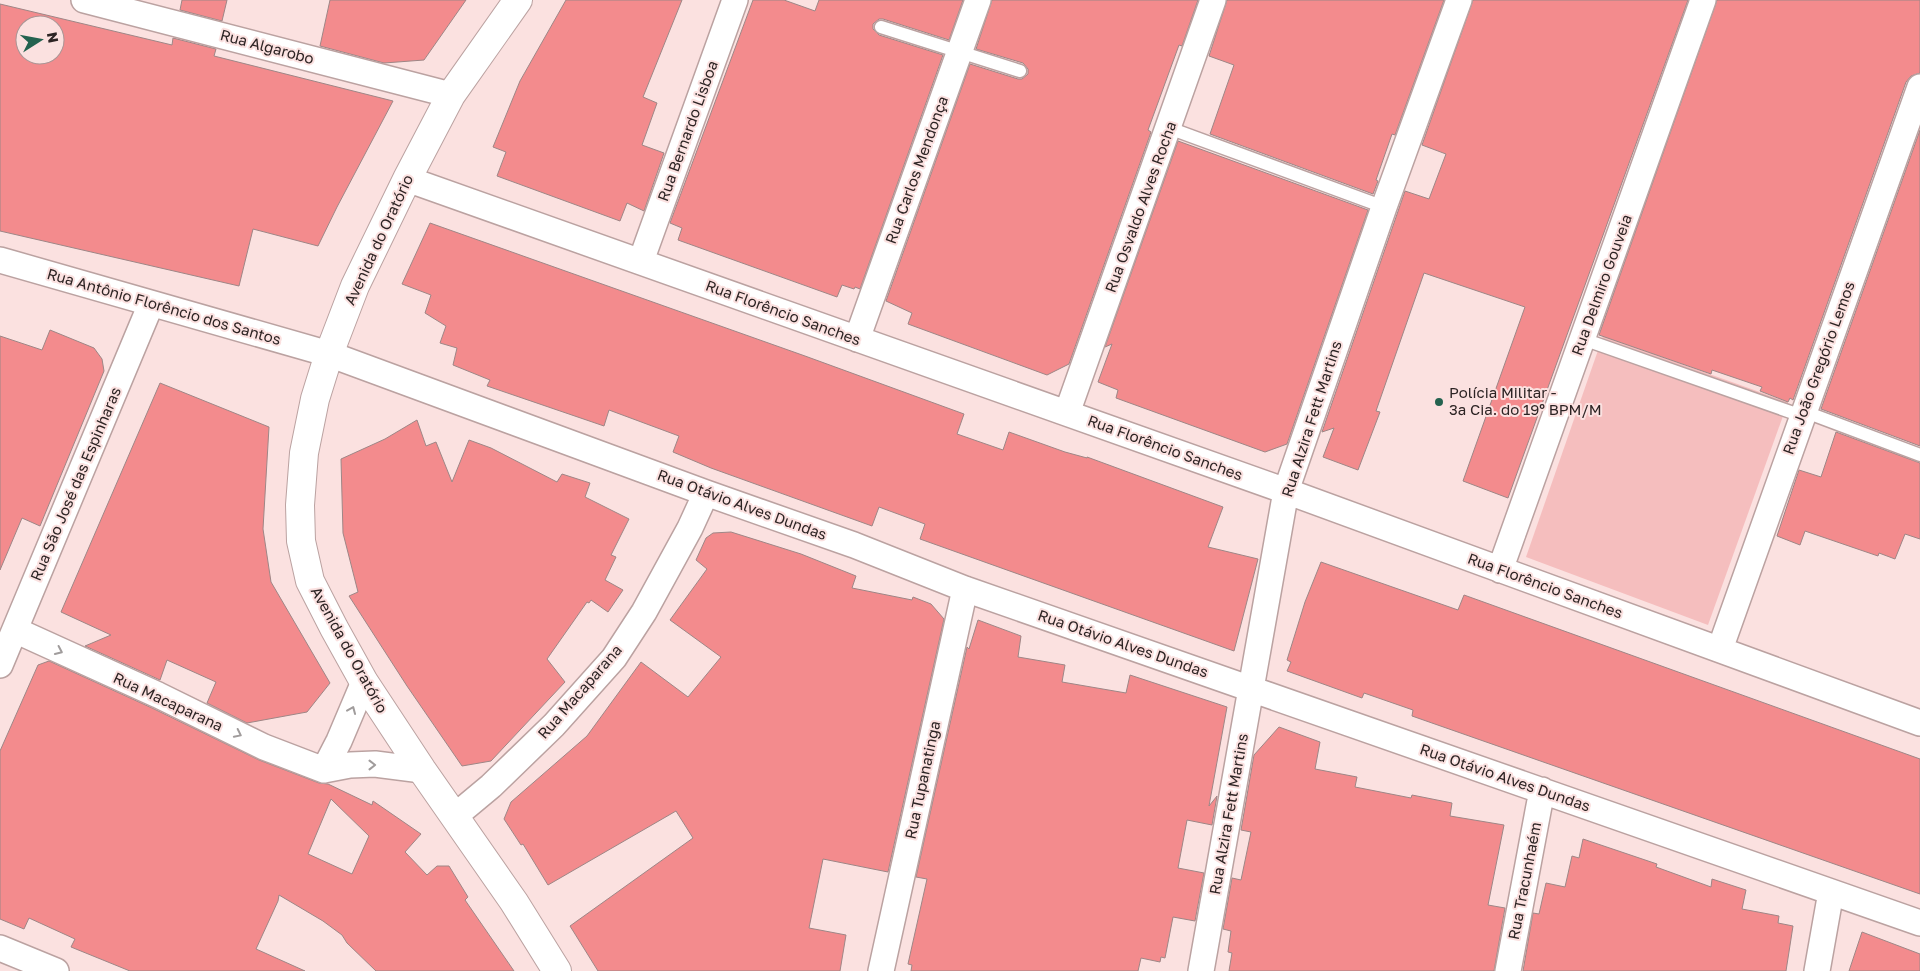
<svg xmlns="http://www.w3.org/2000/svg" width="1920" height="971" font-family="'Golos Text',sans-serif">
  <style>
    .park { fill: #f5bebe }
    .building { fill: #f38b8d; stroke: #9e8686; fill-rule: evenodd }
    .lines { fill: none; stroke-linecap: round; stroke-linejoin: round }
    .lane-casing { stroke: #bba2a1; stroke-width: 15 }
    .street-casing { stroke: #bba2a1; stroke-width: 28 }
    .secondary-casing { stroke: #bba2a1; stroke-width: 30 }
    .lane { stroke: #fff; stroke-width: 12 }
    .street { stroke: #fff; stroke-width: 25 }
    .secondary { stroke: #fff; stroke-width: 28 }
    .oneway { stroke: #a09c9c }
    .poi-dot { fill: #24624f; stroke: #fbe1e0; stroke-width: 2 }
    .labels { text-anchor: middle; stroke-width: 4; stroke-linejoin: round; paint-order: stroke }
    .street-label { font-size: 15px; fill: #2d2424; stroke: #fbe1e0 }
    .poi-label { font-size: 15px; fill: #2d2424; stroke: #fbe1e0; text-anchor: start }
  </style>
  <rect width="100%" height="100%" fill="#fbe1e0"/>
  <path class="park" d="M 1603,336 L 1788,402 L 1708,625 L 1526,557 Z"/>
  <path class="building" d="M 182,0 L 227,0 L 222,21 L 180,10 Z
    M 330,0 L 466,0 L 424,60 L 384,63 L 320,46 Z
    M 566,0 L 682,0 L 643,97 L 657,103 L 642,145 L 664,153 L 644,211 L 627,203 L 620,221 L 497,176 L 506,152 L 493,147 L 520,81 Z
    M 753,0 L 784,0 L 815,11 L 819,0 L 963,0 L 949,40 L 883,19 L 879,19 L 873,24 L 873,29 L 879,35 L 943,55 L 860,289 L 855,287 L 854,289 L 842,285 L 837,297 L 678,240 L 682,228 L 670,223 Z
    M 992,0 L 1198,0 L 1182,46 L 1179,45 L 1148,130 L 1151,132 L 1069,364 L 1047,375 L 908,324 L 912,313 L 886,301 L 970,64 L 1018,79 L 1022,79 L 1028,74 L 1028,69 L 1023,63 L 976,49 Z
    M 1227,0 L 1444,0 L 1395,135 L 1392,134 L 1376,180 L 1378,181 L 1373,194 L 1210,134 L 1234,65 L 1209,56 Z
    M 1473,0 L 1688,0 L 1508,498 L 1463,481 L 1525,307 L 1424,273 L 1376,411 L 1380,412 L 1358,470 L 1323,457 L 1334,428 L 1322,432 L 1405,191 L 1429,199 L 1446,154 L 1422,145 Z
    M 1717,0 L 1920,0 L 1920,73 L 1911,76 L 1906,82 L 1793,400 L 1790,398 L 1788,402 L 1760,391 L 1762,387 L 1712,370 L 1711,374 L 1599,335 Z
    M 0,4 L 172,45 L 173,38 L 216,49 L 214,56 L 393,101 L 337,207 L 318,246 L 253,229 L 239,286 L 0,231 ZM 25,25 L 55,25 L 55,55 L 25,55 Z
    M 1920,130 L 1920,446 L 1821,409 Z
    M 1178,141 L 1368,210 L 1287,444 L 1265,452 L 1116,398 L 1118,390 L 1098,382 L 1112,344 L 1105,347 Z
    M 430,223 L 805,356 L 964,414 L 957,434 L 1003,450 L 1009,432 L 1065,452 L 1087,458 L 1087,457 L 1223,507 L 1208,547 L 1258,559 L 1234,651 L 920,539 L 925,524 L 879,507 L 872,526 L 711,468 L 673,452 L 679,436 L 609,410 L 604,426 L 487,386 L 490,380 L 453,365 L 457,348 L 440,343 L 446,326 L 425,313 L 431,295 L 402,284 Z
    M 50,330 L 94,348 L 102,359 L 104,371 L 40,526 L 22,518 L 0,570 L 0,336 L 42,350 Z
    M 160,383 L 269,427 L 263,529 L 271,582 L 330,683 L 307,712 L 247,723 L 207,703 L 216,682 L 167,660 L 160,680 L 85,646 L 111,635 L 61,612 Z
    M 417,420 L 426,446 L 436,442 L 452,482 L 469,440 L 491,448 L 557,482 L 562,474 L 590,483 L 585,497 L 629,519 L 611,555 L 616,557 L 605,580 L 623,590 L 608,612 L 591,600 L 589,603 L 587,602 L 547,659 L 565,682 L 491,761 L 462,766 L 407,686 L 349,596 L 358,592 L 343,533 L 341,459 L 385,439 Z
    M 1836,432 L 1920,463 L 1920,539 L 1905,534 L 1895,559 L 1879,553 L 1878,556 L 1805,531 L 1800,545 L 1777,536 L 1799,470 L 1821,477 Z
    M 731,532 L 801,554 L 856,576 L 852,588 L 912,600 L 913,597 L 931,604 L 944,619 L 888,872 L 823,859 L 809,928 L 846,935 L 840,971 L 598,971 L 570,926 L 693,838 L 676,811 L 548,885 L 523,844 L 521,845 L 504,819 L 511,802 L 587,736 L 641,662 L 688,697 L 721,657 L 670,620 L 707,569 L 696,560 L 706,538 L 713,533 Z
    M 1321,562 L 1458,610 L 1464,595 L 1920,759 L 1920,894 L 1412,716 L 1413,710 L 1364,693 L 1362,698 L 1287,671 L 1291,662 L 1287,660 L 1305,602 Z
    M 978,620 L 1021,636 L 1018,657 L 1065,665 L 1062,682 L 1126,693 L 1130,675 L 1227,707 L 1209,806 L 1217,796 L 1212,825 L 1187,820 L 1178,868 L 1204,873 L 1195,921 L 1173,917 L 1165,958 L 1161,957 L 1160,962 L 1141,958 L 1138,971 L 911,971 L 912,965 L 908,964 L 927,879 L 916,877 L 967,647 L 969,649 Z
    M 49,661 L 152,708 L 259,760 L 319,783 L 328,784 L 372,805 L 373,801 L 421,834 L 405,852 L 427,875 L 437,866 L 449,866 L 468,897 L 465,900 L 514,971 L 376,971 L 347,943 L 342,935 L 323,921 L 279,895 L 278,901 L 256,949 L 305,971 L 130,971 L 71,947 L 75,939 L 29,918 L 24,929 L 0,919 L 0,751 L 38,665 ZM 331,799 L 369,836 L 352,874 L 308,854 Z
    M 1279,727 L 1320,742 L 1315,769 L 1357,777 L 1355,787 L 1411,798 L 1412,795 L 1452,803 L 1450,816 L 1504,825 L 1488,905 L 1505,908 L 1494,971 L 1229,971 L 1232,953 L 1228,952 L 1231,931 L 1223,929 L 1232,878 L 1241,880 L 1251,832 L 1241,830 L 1254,755 Z
    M 1583,839 L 1657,864 L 1656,867 L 1711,887 L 1712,879 L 1746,890 L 1742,909 L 1779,916 L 1778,923 L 1793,926 L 1786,971 L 1523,971 L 1533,913 L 1539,914 L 1546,883 L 1565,887 L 1572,856 L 1579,858 Z
    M 1862,932 L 1920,954 L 1920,971 L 1849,971 Z"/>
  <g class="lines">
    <g class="lane-casing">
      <path id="lane" d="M 881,27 L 1020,71
        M 1169,128 L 1384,207
        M 1583,339 L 1802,416
        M 1803,411 L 1920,455"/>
    </g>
    <g class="street-casing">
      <path id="street" d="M 84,0 L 451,95
        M 407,179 L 1286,491 L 1920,723
        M 0,260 L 329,354 L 706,493 L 854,545 L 965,589 L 1920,923
        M 641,261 L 735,0
        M 857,339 L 978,0
        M 1067,413 L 1213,0
        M 1500,570 L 1703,0
        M 15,630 L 158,695 L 264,747 L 324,770 L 350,765 L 375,764 L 422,770
        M 1720,649 L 1920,87
        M 0,665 L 151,304
        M 324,770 L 339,741 L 364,682
        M 455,816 L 491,786 L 554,725 L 614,658 L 644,612 L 690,528 L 706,493
        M 0,948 L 56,971
        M 881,971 L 965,589
        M 1201,971 L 1286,491 L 1384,207 L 1459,0
        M 1508,971 L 1542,790
        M 1817,971 L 1831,892"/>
    </g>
    <g class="secondary-casing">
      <path id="secondary" d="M 518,0 L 451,95 L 407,179 L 355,286 L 329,354 L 315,399 L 304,453 L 300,505 L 301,541 L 310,581 L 334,628 L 364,682 L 422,770 L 514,902 L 557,971"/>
    </g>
    <use href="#lane" class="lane"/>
    <use href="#street" class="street"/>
    <use href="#secondary" class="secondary"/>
  </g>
  <defs><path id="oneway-chevron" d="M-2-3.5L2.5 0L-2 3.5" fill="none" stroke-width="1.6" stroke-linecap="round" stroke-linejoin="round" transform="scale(1.25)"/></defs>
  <g class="oneway">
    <use href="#oneway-chevron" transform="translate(59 651) rotate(25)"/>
    <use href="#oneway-chevron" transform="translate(352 710) rotate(-67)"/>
    <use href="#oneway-chevron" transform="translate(238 734) rotate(26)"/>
    <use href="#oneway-chevron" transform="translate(372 765)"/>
  </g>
  <circle class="poi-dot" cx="1439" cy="402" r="5"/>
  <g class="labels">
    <g class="street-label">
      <text transform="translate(267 47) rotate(15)" y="5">Rua Algarobo</text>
      <text transform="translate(688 131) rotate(-70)" y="5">Rua Bernardo Lisboa</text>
      <text transform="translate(917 170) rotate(-70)" y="5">Rua Carlos Mendonça</text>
      <text transform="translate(1141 207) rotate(-70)" y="5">Rua Osvaldo Alves Rocha</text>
      <text transform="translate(379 240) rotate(-65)" y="5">Avenida do Oratório</text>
      <text transform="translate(1602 285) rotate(-70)" y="5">Rua Delmiro Gouveia</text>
      <text transform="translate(164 307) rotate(16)" y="5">Rua Antônio Florêncio dos Santos</text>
      <text transform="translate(783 313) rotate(20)" y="5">Rua Florêncio Sanches</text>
      <text transform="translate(1819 368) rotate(-70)" y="5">Rua João Gregório Lemos</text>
      <text transform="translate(1312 419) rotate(-72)" y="5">Rua Alzira Fett Martins</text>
      <text transform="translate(1165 448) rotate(20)" y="5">Rua Florêncio Sanches</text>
      <text transform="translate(76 484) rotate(-67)" y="5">Rua São José das Espinharas</text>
      <text transform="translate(742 505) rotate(20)" y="5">Rua Otávio Alves Dundas</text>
      <text transform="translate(1545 586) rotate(20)" y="5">Rua Florêncio Sanches</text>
      <text transform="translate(1123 644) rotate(19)" y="5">Rua Otávio Alves Dundas</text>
      <text transform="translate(349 650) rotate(61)" y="5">Avenida do Oratório</text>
      <text transform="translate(580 692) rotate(-49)" y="5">Rua Macaparana</text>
      <text transform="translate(168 702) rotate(25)" y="5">Rua Macaparana</text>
      <text transform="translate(1505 778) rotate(19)" y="5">Rua Otávio Alves Dundas</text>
      <text transform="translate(923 780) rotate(-78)" y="5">Rua Tupanatinga</text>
      <text transform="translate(1229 814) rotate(-80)" y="5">Rua Alzira Fett Martins</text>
      <text transform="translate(1525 881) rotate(-79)" y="5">Rua Tracunhaém</text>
    </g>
    <g class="poi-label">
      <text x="1449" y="398">Polícia Militar -<tspan x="1449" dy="17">3ª Cia. do 19º BPM/M</tspan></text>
    </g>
  </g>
  <g transform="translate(40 40) rotate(79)"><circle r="24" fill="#fbe1e0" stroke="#a99595"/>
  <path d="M0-4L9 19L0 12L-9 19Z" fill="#24624f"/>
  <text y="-8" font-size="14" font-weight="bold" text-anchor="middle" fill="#2d2424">N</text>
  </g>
</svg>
